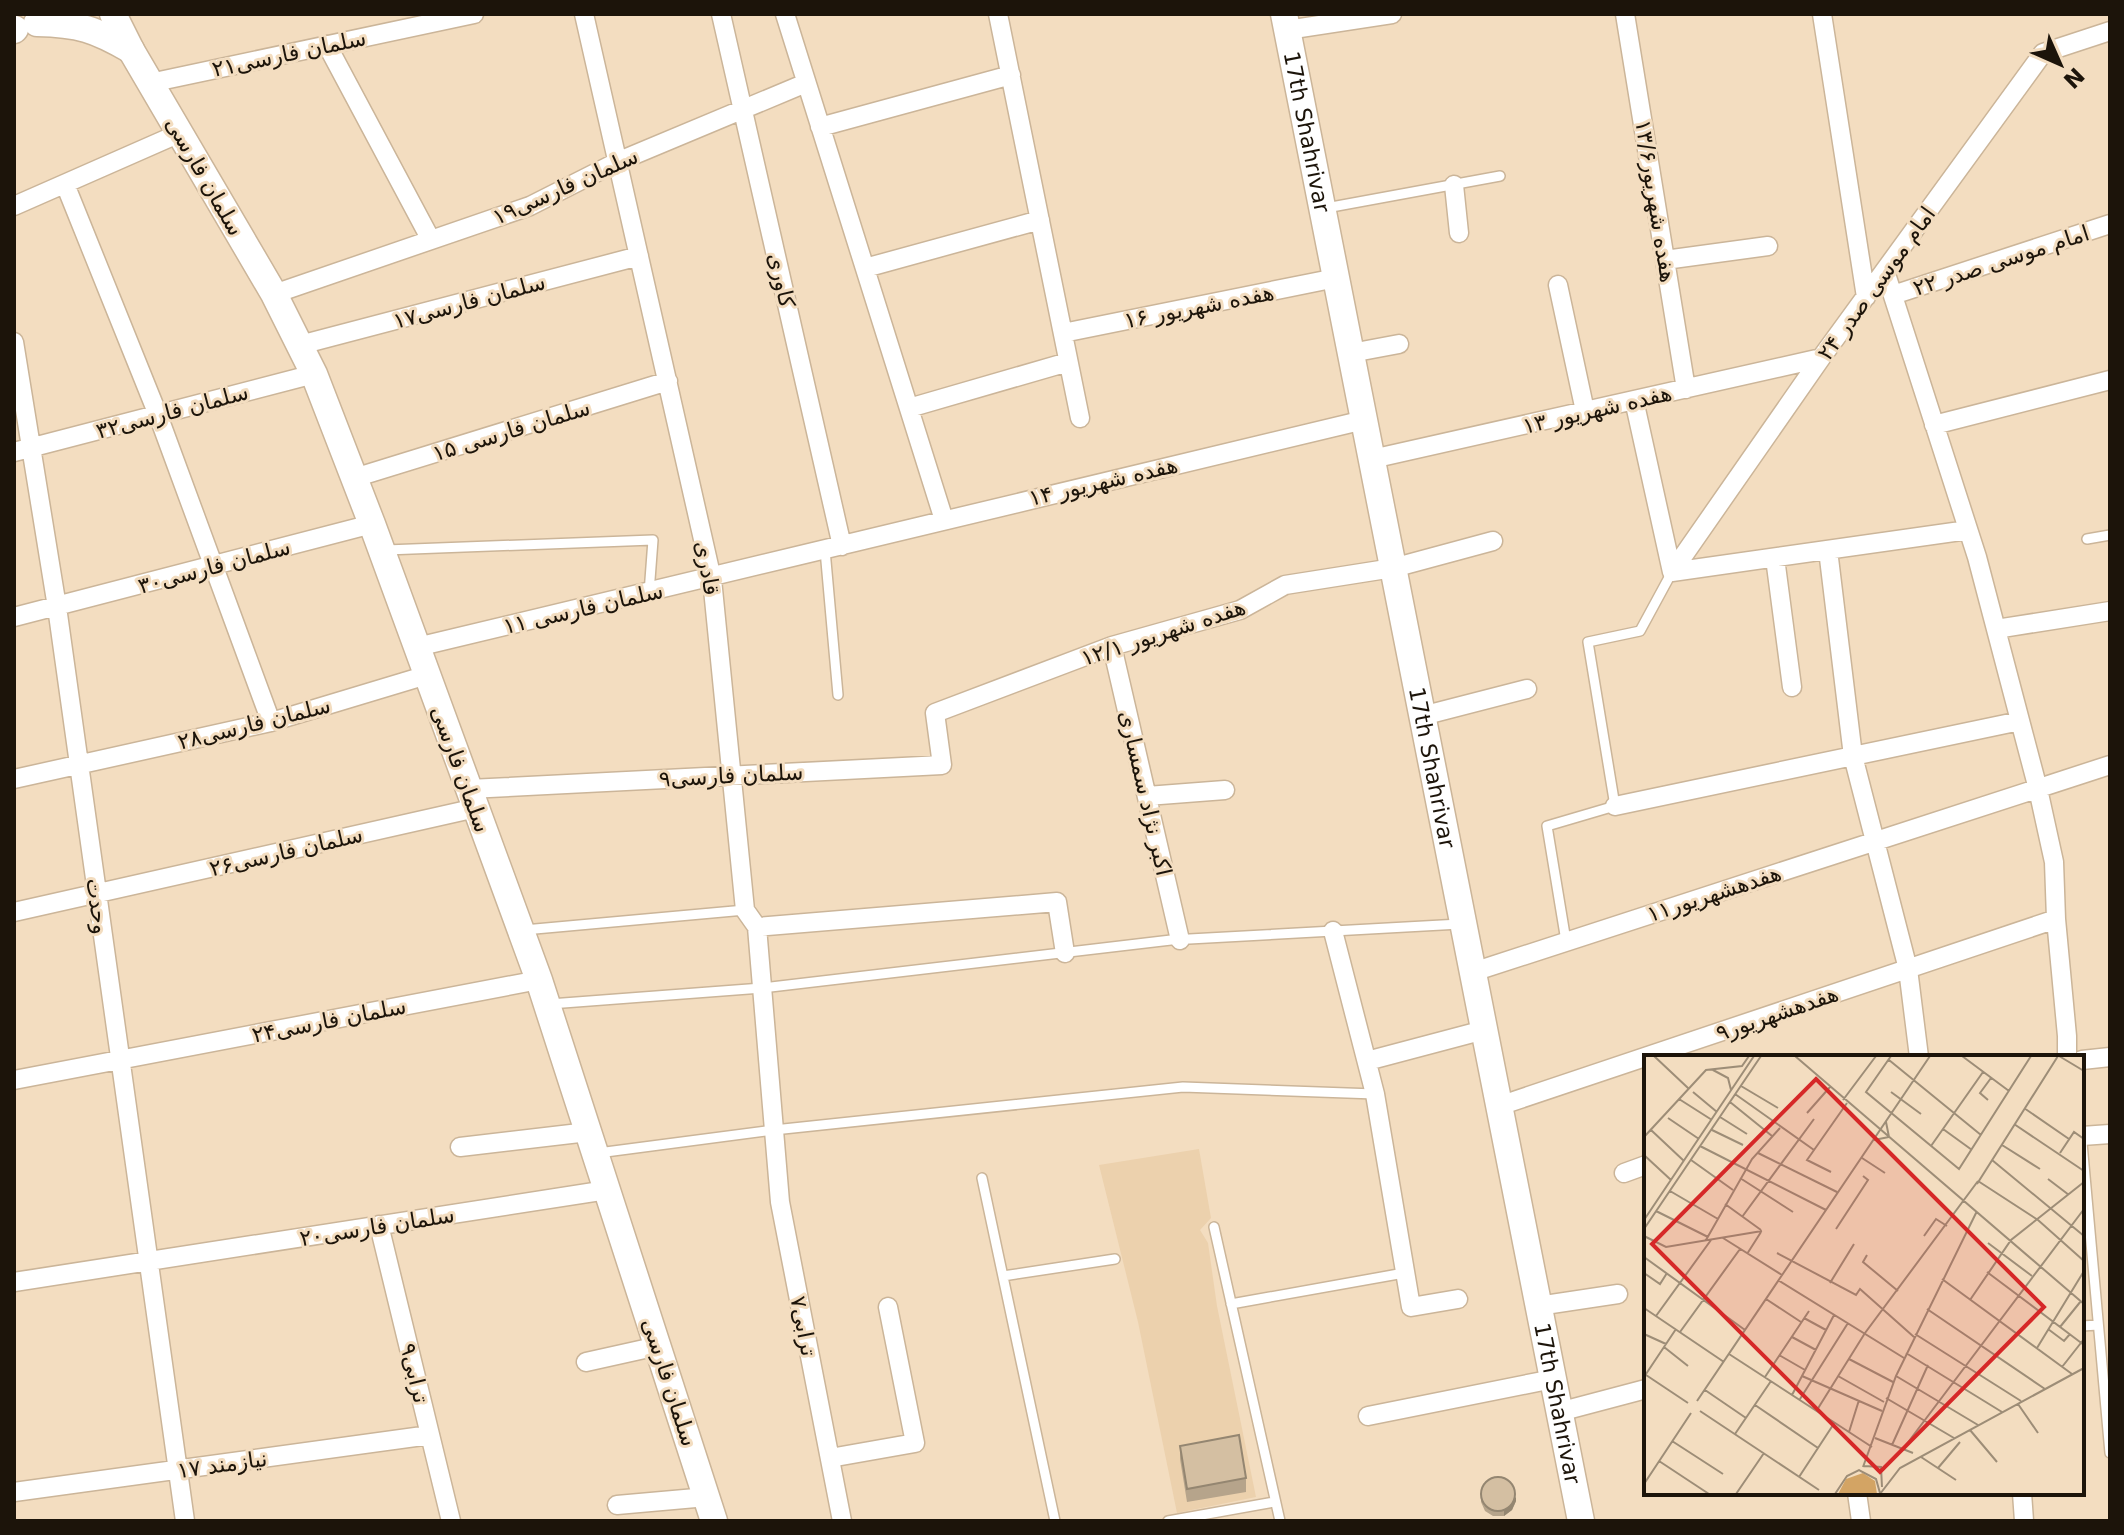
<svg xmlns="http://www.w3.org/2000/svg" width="2124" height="1535" font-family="'DejaVu Sans','Noto Sans Arabic',sans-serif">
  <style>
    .built { fill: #ecd1ad }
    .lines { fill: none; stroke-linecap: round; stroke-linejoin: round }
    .lane-casing { stroke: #cbb599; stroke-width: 12 }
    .street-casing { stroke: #cbb599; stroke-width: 21 }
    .secondary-casing { stroke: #cbb599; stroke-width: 29 }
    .lane { stroke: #fff; stroke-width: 9 }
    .street { stroke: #fff; stroke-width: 18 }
    .secondary { stroke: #fff; stroke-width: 26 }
    .wall { fill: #b6a48b }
    .shaded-wall { fill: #948671 }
    .building { fill: #d4bfa2; stroke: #948671; stroke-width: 2 }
    .labels { text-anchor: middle; stroke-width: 6; stroke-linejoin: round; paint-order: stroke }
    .street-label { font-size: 22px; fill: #1c140a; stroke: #f3ddc0 }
    .inset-road { fill: none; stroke: #9d8d77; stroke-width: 2 }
    .view { fill: #d62828; fill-opacity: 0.15; stroke: #d62828; stroke-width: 4 }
    .inset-edge { fill: none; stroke: #1c140a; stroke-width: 4 }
  </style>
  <rect width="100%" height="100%" fill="#f3ddc0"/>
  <path class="built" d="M 1199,1149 L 1211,1218 L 1200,1230 L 1208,1243 L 1217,1306 L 1256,1497 L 1177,1513 L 1138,1322 L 1099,1165 Z"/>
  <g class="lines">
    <g class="lane-casing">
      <path id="lane" d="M 1326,208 L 1500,176
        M 2087,539 L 2110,535
        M 386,550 L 653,540 L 649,593
        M 825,550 L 838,695
        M 524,930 L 745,910
        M 1566,941 L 1547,826 L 1615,806 L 1588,642 L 1640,631 L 1672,572
        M 550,1004 L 762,988 L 1171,940 L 1460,924
        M 2082,1143 L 2110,1453
        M 598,1153 L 774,1130 L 1183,1087 L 1375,1094
        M 982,1178 L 1055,1521
        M 1214,1227 L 1280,1521
        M 1003,1276 L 1115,1259
        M 1231,1304 L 1404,1273
        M 2082,1326 L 2098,1325
        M 1168,1521 L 1274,1502"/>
    </g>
    <g class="street-casing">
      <path id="street" d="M 584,14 L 712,579 L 745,910 L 757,927 L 780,1202 L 842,1521
        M 721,14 L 842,546
        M 785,14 L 944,520
        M 998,14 L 1080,418
        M 1625,14 L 1686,389
        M 1822,14 L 1866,297
        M 1287,30 L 1392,14
        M 327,45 L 431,240
        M 150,83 L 474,14
        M 820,127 L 1011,75
        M 65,184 L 158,415 L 271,722
        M 1454,185 L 1459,233
        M 14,206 L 180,133
        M 1665,260 L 1768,246
        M 865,268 L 1040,220
        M 1885,271 L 1977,557 L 2038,789 L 2054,862 L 2056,919 L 2067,1036 L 2067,1057
        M 1558,285 L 1585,411
        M 274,294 L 530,206 L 617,162 L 806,83
        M 1893,295 L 2110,224
        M 1063,333 L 1336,278
        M 14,342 L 57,607 L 185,1521
        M 300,345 L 639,256
        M 1351,353 L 1399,344
        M 1634,400 L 1672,572
        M 909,408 L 1068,362
        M 1934,425 L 2110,380
        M 14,452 L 314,374
        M 1372,459 L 1821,358
        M 354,478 L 668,381
        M 1828,550 L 1853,756 L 1908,969 L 1919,1057
        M 1775,558 L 1792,687
        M 1672,572 L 1821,358 L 2043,53 L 2110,31
        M 1672,572 L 1968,530
        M 14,617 L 372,524
        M 1996,629 L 2110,611
        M 1112,646 L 1180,940
        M 417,647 C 733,573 1048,493 1364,420
        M 1422,716 L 1527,689
        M 14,779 L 271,722 L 427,675
        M 469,789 L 942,765 L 935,713 L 1112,646 L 1240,610 L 1285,585 L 1393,568 L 1493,541
        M 1147,796 L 1225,790
        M 1615,806 L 2020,721
        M 14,912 L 476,808
        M 757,927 L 1057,902 L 1065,953
        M 1333,931 L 1375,1094 L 1411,1307 L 1458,1299
        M 1473,972 L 2110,765
        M 2082,1060 L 2110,1057
        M 1367,1061 L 1484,1030
        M 14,1080 L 539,980
        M 1499,1106 L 2056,919
        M 2082,1136 L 2110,1134
        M 460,1147 L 588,1132
        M 1624,1173 L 1646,1165
        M 379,1225 L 451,1521
        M 14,1282 L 607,1190
        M 1538,1306 L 1618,1294
        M 586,1362 L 658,1346
        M 1559,1412 L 1646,1389
        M 1368,1416 L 1553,1379
        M 830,1458 L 915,1443 L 888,1307
        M 14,1492 L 430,1435
        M 1857,1493 L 1861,1521
        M 2022,1493 L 2024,1521
        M 617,1505 L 707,1497"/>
    </g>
    <g class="secondary-casing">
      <g id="secondary">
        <path d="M 113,14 L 131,50 L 274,294 L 314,374 L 372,524 L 539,980 L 714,1521"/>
        <path id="s1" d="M 1284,14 L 1581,1521"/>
        <path d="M 37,23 C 79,24 95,29 131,50"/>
        <path d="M 14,30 L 15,29"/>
      </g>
    </g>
    <use href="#lane" class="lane"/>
    <use href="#street" class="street"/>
    <use href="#secondary" class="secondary"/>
  </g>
  <path class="wall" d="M 1180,1446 L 1246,1478 L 1246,1492 L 1187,1502 L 1180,1459 Z
    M 1481,1497 L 1516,1501 L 1512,1510 L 1504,1516 L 1493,1516 L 1485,1511 L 1481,1502 Z"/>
  <path class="shaded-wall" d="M 1516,1497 L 1516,1501 L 1512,1510 L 1504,1516 L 1504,1511 Z"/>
  <path class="building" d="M 1239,1435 L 1246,1478 L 1187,1489 L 1180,1446 Z
    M1481 1494a17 17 0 1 1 34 0a17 17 0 1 1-34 0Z"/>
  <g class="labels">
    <g class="street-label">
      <text transform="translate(289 53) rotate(-12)" y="8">سلمان فارسی۲۱</text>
      <text dy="8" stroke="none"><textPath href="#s1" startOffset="120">17th Shahrivar</textPath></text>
      <text transform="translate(205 176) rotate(60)" y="8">سلمان فارسی</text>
      <text transform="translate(565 186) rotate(-24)" y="8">سلمان فارسی۱۹</text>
      <text transform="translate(1656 201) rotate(81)" y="8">هفده شهریور۱۳/۶</text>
      <text transform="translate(2001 260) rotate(-18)" y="8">امام موسی صدر ۲۲</text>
      <text transform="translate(782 280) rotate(77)" y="8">کاوری</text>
      <text transform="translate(1876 283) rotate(-54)" y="8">امام موسی صدر ۲۴</text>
      <text transform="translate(469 301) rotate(-15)" y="8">سلمان فارسی۱۷</text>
      <text transform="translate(1199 306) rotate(-11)" y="8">هفده شهریور ۱۶</text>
      <text transform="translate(1597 409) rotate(-13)" y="8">هفده شهریور ۱۳</text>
      <text transform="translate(172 411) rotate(-15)" y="8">سلمان فارسی۳۲</text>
      <text transform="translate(511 430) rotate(-17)" y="8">سلمان فارسی ۱۵</text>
      <text transform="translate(1103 481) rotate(-13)" y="8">هفده شهریور ۱۴</text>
      <text transform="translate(214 566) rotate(-15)" y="8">سلمان فارسی۳۰</text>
      <text transform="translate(708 568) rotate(80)" y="8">قادری</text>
      <text transform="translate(583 608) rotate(-13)" y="8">سلمان فارسی ۱۱</text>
      <text transform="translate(1163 632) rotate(-18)" y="8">هفده شهریور ۱۲/۱</text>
      <text transform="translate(254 723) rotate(-14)" y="8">سلمان فارسی۲۸</text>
      <text dy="8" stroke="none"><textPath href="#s1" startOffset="768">17th Shahrivar</textPath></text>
      <text transform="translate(461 769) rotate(70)" y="8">سلمان فارسی</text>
      <text transform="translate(731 775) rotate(-3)" y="8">سلمان فارسی۹</text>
      <text transform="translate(1146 793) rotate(77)" y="8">اکبر نژاد سمساری</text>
      <text transform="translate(286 851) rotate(-13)" y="8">سلمان فارسی۲۶</text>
      <text transform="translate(1714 893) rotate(-18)" y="8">هفدهشهریور۱۱</text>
      <text transform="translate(98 906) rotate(82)" y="8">وحدت</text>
      <text transform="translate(1777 1013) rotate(-19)" y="8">هفدهشهریور۹</text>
      <text transform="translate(329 1020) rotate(-11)" y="8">سلمان فارسی۲۴</text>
      <text transform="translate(377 1226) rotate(-9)" y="8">سلمان فارسی۲۰</text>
      <text transform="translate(804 1326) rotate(79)" y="8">ترابی۷</text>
      <text transform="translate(415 1373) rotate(76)" y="8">ترابی۹</text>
      <text transform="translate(670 1382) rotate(72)" y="8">سلمان فارسی</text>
      <text dy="8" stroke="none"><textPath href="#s1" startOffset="1416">17th Shahrivar</textPath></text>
      <text transform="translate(222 1464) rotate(-8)" y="8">نیازمند ۱۷</text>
    </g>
  </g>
  <g transform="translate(1644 1055)">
    <rect width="440" height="440" fill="#f3ddc0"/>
    <path d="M 219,418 L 231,426 L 233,439 L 194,439 L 202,424 Z" fill="#d3a464"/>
    <path class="inset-road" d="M 10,1 L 44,33M 151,1 L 440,249M 247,1 L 222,37 L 315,114 L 387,1M 318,1 L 365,36M 415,1 L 440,16M 245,5 L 337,80M 69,15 L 84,23 L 87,35M 97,31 L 134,53M 49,37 L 73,57M 247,37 L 277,59M 91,39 L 170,95M 35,44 L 68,65M 199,45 L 232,1M 344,45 L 336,38 L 347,23M 86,47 L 128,81M 380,53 L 425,84M 163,58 L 186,32M 76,62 L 103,79M 24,63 L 55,84M 370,69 L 440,116M 299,74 L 328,95M 7,75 L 40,106M 68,75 L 99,90M 0,82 L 62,15 L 98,11 L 105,1M 230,85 L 245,82 L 242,67M 358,90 L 396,114M 56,91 L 182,155M 287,91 L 339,17M 114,98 L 193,137M 416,98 L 430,77 L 440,84M 0,100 L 27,125M 218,103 L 241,118M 47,105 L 89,135M 348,105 L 440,181M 187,117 L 163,105 L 203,48M 96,123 L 149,157M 404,124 L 425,140M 334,126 L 394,165 L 440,206M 333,129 L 414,1M 26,136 L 74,164M 81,149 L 117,175M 12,156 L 64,182M 98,162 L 170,64M 0,165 L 110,1M 0,174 L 117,1M 192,174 L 224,125 L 219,121M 0,181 L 22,192 L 118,176M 280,181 L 292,164 L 303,171M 79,183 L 138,220M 62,185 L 108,104 L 136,73M 344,188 L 388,221M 133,198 L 212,240 L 216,234 L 270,282M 103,199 L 117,177M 223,200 L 219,207 L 254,236M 0,202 L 101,275M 343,217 L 440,290M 0,218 L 16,229 L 23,218M 298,224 L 428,319M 134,225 L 260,303M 186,228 L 210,189M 122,244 L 157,267M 326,245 L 367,185 L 440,127M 0,253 L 80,307M 283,254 L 401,334M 12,261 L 67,185M 160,263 L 182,275M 416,272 L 437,246M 404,274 L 420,286 L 426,279M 36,277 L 96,194M 0,279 L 22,289M 271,279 L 377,346M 148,282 L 172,295M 20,292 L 44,311M 393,293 L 440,216M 262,298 L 358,357M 85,299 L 228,392M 135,300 L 161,315M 205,304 L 249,327M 418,312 L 440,284M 2,320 L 44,348M 158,321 L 238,356M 194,321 L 240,347M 252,321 L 334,370M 0,322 L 32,274M 121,322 L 165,256M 61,335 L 102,363M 148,340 L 190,260M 242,343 L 310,383M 156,344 L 204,268M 53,346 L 286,1M 374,349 L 394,378M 111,350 L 174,393M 173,355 L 221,278 L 334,126M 56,356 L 175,435M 326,375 L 353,407M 205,377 L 215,345M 91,379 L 127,326M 231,383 L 269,398M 28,386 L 79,419M 248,390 L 284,310M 259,394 L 440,154M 277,402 L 312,425M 15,406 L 65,439M 220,411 L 237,412 L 238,432M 219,412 L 252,321 L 333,156M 294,413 L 316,387M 155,422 L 191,367M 0,429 L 47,358M 92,439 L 120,398M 191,439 L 203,421 L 215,415 L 232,424 L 236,438M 236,439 L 256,413 L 440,313"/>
    <path class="view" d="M 172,24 L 400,252 L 236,417 L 8,189 Z"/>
    <rect width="440" height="440" class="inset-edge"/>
  </g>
  <rect width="2124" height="1535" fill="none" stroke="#1c140a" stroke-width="32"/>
  <g transform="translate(2060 64) rotate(135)" stroke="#f3ddc0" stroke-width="6" paint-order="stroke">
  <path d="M0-6L14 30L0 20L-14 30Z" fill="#1c140a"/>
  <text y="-12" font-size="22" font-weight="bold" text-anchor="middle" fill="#1c140a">N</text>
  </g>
</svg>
